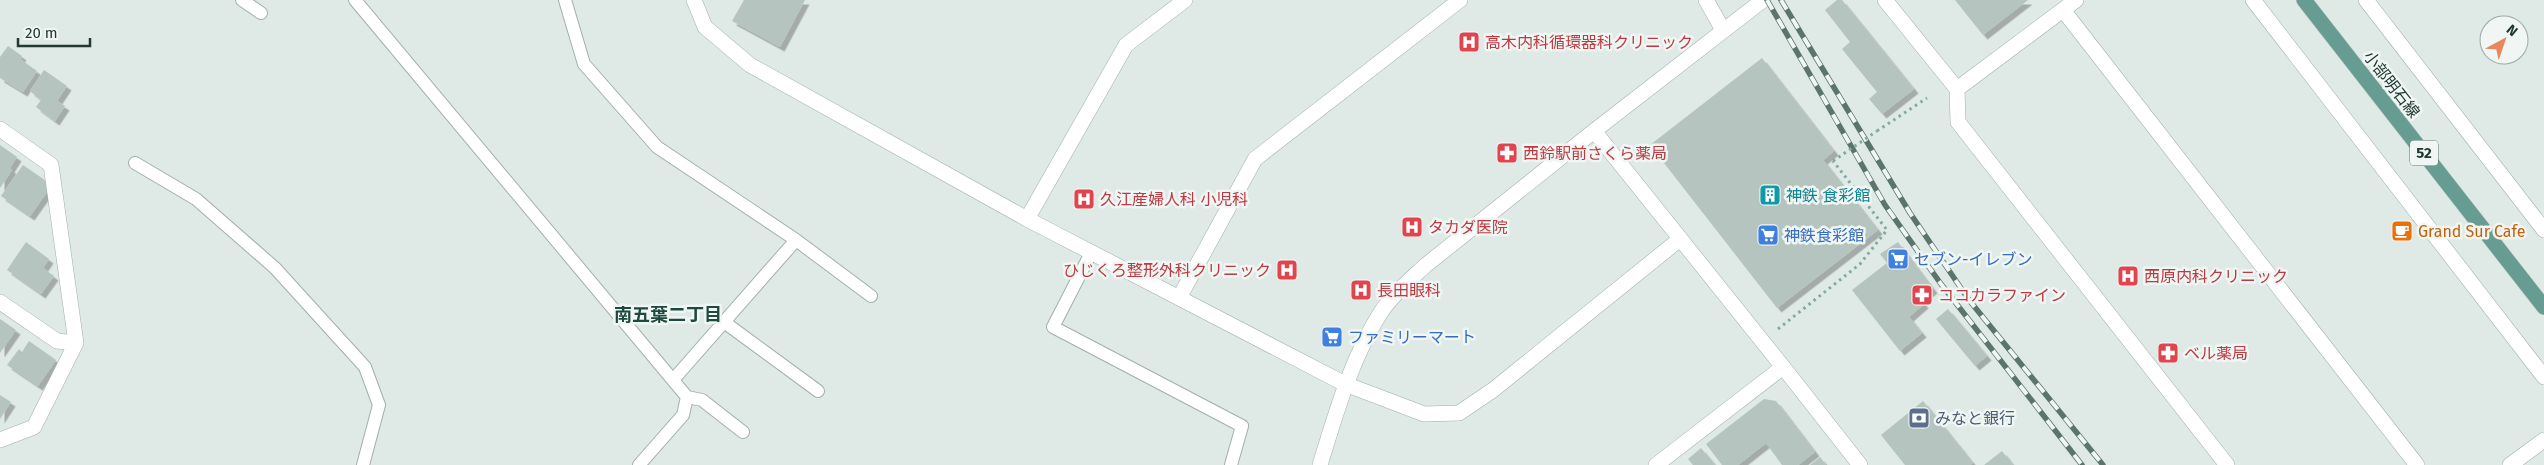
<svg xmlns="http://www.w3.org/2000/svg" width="2544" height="465" font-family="'Fira Sans','Noto Sans JP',sans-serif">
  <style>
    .building { fill: #b5c4be; filter: url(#shadow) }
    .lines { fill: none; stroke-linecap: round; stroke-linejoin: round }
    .service-casing { stroke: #a2b0ac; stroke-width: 14 }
    .minor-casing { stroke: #a2b0ac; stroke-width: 16 }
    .tertiary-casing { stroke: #a2b0ac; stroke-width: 16 }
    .primary-casing { stroke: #bcc3c2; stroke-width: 16 }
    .path { stroke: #82aba0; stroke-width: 3; stroke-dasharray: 2.5 4; stroke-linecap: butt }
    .service { stroke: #fff; stroke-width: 12 }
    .minor { stroke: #fff; stroke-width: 15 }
    .tertiary { stroke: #fff; stroke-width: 15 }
    .primary { stroke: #669c91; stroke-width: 15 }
    .rail-casing { stroke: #5b746e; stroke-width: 5.5 }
    .rail { stroke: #eff6f3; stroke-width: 4; stroke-dasharray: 11; stroke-linecap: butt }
    .path-bridge { stroke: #82aba0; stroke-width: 3; stroke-dasharray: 2.5 4; stroke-linecap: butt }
    .labels { text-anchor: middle; stroke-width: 5; stroke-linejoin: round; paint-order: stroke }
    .shield { fill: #eff6f3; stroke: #5f716d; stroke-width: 1 }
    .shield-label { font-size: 15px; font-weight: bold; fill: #213833 }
    .health-label { font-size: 16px; fill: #be3a42; stroke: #eff6f3; text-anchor: start }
    .street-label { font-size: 16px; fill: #213833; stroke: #eff6f3 }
    .culture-label { font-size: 16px; fill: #0d838f; stroke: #eff6f3; text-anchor: start }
    .food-label { font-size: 16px; fill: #c56008; stroke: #eff6f3; text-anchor: start }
    .shop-label { font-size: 16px; fill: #366cbe; stroke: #eff6f3; text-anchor: start }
    .service-label { font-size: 16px; fill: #4e5e75; stroke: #eff6f3; text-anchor: start }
    .neighbourhood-label { font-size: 18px; font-weight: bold; fill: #1f4840; stroke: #eff6f3 }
  </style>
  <defs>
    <filter id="shadow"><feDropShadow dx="4.5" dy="4.5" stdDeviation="0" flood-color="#0004"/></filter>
  </defs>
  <rect width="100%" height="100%" fill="#dfe9e5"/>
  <path class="building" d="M 744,0 L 805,0 L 780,47 L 732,21 Z
    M 1837,0 L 1842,0 L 1914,89 L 1882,114 L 1869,99 L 1877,92 L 1842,49 L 1850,42 L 1825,10 Z
    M 1955,0 L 2028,0 L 1983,35 Z
    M 8,46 L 22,56 L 20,59 L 37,71 L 23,92 L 0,78 L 0,57 Z
    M 1762,58 L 1834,151 L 1823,160 L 1878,230 L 1777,308 L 1650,145 Z
    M 44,70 L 67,86 L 57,101 L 65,106 L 55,121 L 36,107 L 41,100 L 30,91 Z
    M 0,145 L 17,157 L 10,168 L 12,170 L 0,188 Z
    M 23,165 L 52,185 L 30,216 L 1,196 Z
    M 26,242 L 49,259 L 43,268 L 54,276 L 41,294 L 7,270 Z
    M 1898,242 L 1933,289 L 1920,299 L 1924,304 L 1909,317 L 1922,333 L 1900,351 L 1852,290 L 1887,263 L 1880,254 Z
    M 1948,309 L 1987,356 L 1975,366 L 1936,319 Z
    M 0,319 L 16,330 L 0,353 Z
    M 29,341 L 56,360 L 38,386 L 7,365 L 19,349 L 22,352 Z
    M 0,395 L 11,402 L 0,419 Z
    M 1764,399 L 1776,401 L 1815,452 L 1798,465 L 1782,465 L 1766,443 L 1738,465 L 1722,465 L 1706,444 Z
    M 1923,401 L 1973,463 L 1970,465 L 1905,465 L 1881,435 Z
    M 1701,448 L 1715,465 L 1693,465 L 1688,459 Z
    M 2002,451 L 2013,465 L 1984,465 Z
    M 1820,457 L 1826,465 L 1810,465 Z"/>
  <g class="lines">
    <g class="service-casing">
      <path id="service" d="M 242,0 L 261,13
        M 355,0 L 687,397 L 683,415 L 639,465
        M 565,0 L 584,64 L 657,147 L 796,240 L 871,296
        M 135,163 L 196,199 L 275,268 L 365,367 L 379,405 L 363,465
        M 1091,253 L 1053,327 L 1242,426 L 1231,465
        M 724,322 L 818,391
        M 673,380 L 796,240
        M 687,397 L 702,400 L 743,432"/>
    </g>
    <g class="minor-casing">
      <path id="minor" d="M 1706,0 L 1723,30
        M 2076,0 L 1957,89 L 1958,122 L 2227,465
        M 2253,0 L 2544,377
        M 2366,0 L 2544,230
        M 2063,10 L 2417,465
        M 0,129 L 51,165 L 76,343 L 34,427 L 0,440
        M 1027,219 L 1126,45 L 1185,0
        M 1179,298 L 1255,159 L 1460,0
        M 0,302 L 57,341 L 76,343
        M 1345,384 L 1424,414 L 1459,413 L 1493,390 L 1680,239
        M 1656,465 L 1783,367 L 1860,465
        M 2510,465 L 2544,440"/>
    </g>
    <g class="tertiary-casing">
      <path id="tertiary" d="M 694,0 L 705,27 L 750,65 L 1027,219 L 1345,384
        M 1885,0 L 1957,89
        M 1594,131 L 1783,367
        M 1320,465 C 1336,413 1351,359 1381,312 C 1393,294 1411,279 1426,265 L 1594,131 L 1763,0"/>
    </g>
    <g class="primary-casing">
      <path id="primary" d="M 2304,0 L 2544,307"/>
    </g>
    <path class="path" d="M 1877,131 L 1927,98
      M 1778,329 L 1860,264 L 1887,230 L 1833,161"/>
    <use href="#service" class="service"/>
    <use href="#minor" class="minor"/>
    <use href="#tertiary" class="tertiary"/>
    <use href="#primary" class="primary"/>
    <g class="rail-casing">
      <path id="rail" d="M 1767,0 L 1885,205 L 1941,284 L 2082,465
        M 1781,0 L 1910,213 L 1969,300 L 2103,465"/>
    </g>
    <use href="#rail" class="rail"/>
    <path class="path-bridge" d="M 1833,161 L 1877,131"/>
  </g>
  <defs>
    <g id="hospital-square" transform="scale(1.125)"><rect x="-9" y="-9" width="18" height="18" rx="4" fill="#e0444e" stroke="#eff6f3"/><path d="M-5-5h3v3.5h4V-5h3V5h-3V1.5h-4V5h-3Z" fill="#fff"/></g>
    <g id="pharmacy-square" transform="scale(1.125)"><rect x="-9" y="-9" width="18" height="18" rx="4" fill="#e0444e" stroke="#eff6f3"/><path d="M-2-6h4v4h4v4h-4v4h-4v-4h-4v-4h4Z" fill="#fff"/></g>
    <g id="building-square" transform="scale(1.125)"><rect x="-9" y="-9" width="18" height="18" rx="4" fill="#0f9aa8" stroke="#eff6f3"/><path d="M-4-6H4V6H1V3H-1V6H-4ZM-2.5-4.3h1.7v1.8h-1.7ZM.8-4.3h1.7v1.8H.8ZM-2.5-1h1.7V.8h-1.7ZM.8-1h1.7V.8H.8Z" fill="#fff"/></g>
    <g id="cafe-square" transform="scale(1.125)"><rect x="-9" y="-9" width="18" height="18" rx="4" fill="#e8710a" stroke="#eff6f3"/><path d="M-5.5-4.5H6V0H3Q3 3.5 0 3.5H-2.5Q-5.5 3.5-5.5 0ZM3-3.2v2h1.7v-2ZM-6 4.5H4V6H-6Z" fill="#fff"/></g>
    <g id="supermarket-square" transform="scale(1.125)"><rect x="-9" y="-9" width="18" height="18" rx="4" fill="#3f7fe0" stroke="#eff6f3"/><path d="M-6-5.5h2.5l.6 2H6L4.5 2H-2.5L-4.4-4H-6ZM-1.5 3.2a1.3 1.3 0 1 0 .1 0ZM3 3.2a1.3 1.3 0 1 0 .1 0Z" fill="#fff"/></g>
    <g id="bank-square" transform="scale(1.125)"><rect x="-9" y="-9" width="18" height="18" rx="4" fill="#5c6f8a" stroke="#eff6f3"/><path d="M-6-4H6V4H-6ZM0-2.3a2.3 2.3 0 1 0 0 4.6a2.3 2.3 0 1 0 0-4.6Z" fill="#fff"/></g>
  </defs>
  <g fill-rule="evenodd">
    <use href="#hospital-square" x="1469" y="42"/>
    <use href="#pharmacy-square" x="1507" y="153"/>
    <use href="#building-square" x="1770" y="195"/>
    <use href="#hospital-square" x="1084" y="199"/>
    <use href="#hospital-square" x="1412" y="227"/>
    <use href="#cafe-square" x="2402" y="231"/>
    <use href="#supermarket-square" x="1768" y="235"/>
    <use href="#supermarket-square" x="1898" y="259"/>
    <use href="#hospital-square" x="1287" y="270"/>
    <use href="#hospital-square" x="2128" y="276"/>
    <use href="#hospital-square" x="1361" y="290"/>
    <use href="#pharmacy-square" x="1922" y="295"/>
    <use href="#supermarket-square" x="1332" y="337"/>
    <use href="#pharmacy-square" x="2168" y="353"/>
    <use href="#bank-square" x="1919" y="418"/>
  </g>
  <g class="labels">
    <rect class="shield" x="2410" y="140.5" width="28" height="25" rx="4"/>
    <g class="shield-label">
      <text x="2424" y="158">52</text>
    </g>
    <g class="health-label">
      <text x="1485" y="48">高木内科循環器科クリニック</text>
      <text x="1523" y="159">西鈴駅前さくら薬局</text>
      <text x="1100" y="205">久江産婦人科 小児科</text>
      <text x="1428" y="233">タカダ医院</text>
      <text x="1271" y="276" text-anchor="end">ひじくろ整形外科クリニック</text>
      <text x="2144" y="282">西原内科クリニック</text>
      <text x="1377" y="296">長田眼科</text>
      <text x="1938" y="301">ココカラファイン</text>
      <text x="2184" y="359">ベル薬局</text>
    </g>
    <g class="street-label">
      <text transform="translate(2392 84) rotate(52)" y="6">小部明石線</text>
    </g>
    <g class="culture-label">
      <text x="1786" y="201">神鉄 食彩館</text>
    </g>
    <g class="food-label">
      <text x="2418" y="237">Grand Sur Cafe</text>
    </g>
    <g class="shop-label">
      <text x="1784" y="241">神鉄食彩館</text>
      <text x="1914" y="265">セブン-イレブン</text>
      <text x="1348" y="343">ファミリーマート</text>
    </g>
    <g class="service-label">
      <text x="1935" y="424">みなと銀行</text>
    </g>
    <g class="neighbourhood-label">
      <text x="668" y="321">南五葉二丁目</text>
    </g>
  </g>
  <g transform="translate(2504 40) rotate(40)"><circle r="24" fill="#eff6f3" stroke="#9daaa6"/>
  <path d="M0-4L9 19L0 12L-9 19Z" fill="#e8875e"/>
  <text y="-8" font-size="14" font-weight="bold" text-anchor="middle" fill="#213833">N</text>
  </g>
  <path d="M18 38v8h72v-8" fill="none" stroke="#213833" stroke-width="2.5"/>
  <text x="25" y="38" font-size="15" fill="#213833" stroke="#eff6f3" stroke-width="4" paint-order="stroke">20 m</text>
</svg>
